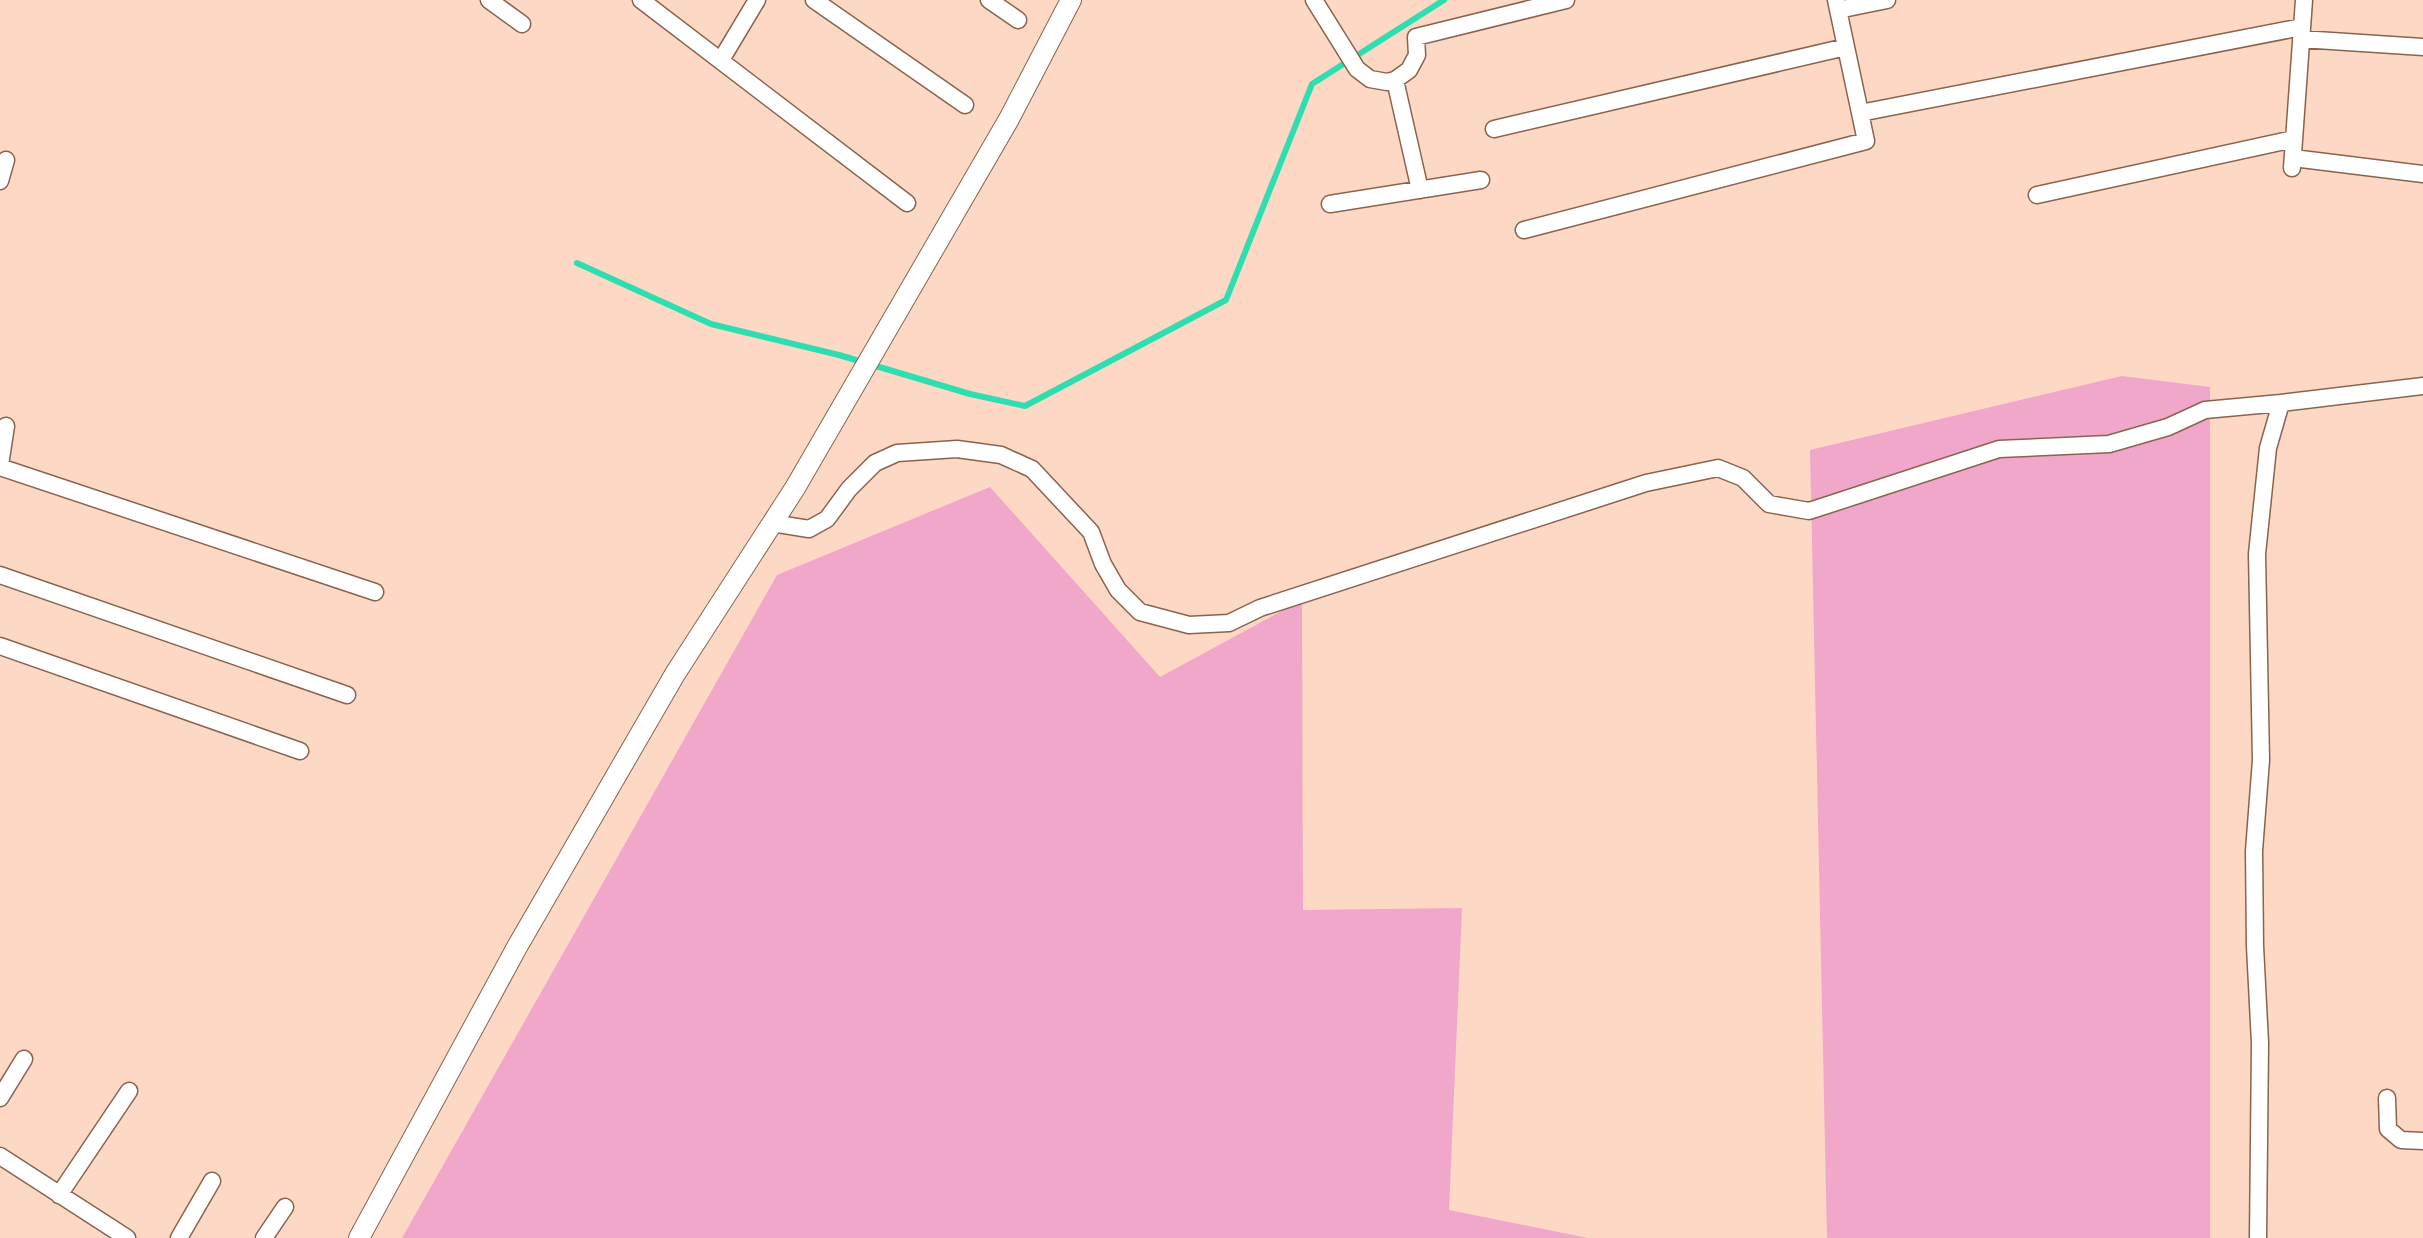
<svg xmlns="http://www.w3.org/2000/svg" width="2423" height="1238" font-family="Arial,sans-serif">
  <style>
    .green { fill: #f0a7c9 }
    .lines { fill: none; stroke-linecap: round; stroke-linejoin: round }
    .stream { stroke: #2edeb1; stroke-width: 6 }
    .minor-casing { stroke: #8a634e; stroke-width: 19 }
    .tertiary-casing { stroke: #8a634e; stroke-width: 22 }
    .minor { stroke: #fff; stroke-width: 16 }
    .tertiary { stroke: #fff; stroke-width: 20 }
  </style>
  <rect width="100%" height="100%" fill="#fdd9c5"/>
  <path class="green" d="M 2122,376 L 2210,387 L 2210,1238 L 1827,1238 L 1810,450 Z
    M 990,487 L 1160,677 L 1302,600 L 1303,910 L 1462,908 L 1449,1210 L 1588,1238 L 402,1238 L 777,575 Z"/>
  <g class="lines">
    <path class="stream" d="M 577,263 L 711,324 L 839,355 L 970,394 L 1025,406 L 1226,300 L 1312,84 L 1444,0"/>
    <g class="minor-casing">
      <path id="minor" d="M 489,0 L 522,24
        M 641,0 L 907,203
        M 814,0 L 965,105
        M 989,0 L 1018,20
        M 1314,0 L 1357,69 L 1370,79 L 1387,82 L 1395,80 L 1409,70 L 1417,55 L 1416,37 L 1566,0
        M 1838,10 L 1887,0
        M 2301,39 L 2423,47
        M 721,60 L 757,0
        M 1395,80 L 1420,190
        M 1860,113 L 2302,27
        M 1494,129 L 1846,47
        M 2293,158 L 2423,174
        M 2292,168 L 2304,0
        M 0,181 L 6,160
        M 2037,195 L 2294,139
        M 1330,204 L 1481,180
        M 1524,230 L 1866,141 L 1836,0
        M 2281,403 L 2423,386
        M 0,465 L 6,426
        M 0,467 L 375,592
        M 772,523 L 809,529 L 827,519 L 849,489 L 875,463 L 897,453 L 957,449 L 1001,455 L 1032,469 L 1091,532 L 1103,564 L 1118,590 L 1140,612 L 1189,625 L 1229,623 L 1260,608 L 1646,483 L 1718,468 L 1743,478 L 1769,504 L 1809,511 L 1999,449 L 2109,444 L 2168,427 L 2205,410 L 2281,403 L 2268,448 L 2257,554 L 2261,760 L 2254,851 L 2255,946 L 2260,1043 L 2258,1238
        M 0,575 L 347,695
        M 0,646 L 300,751
        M 0,1098 L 24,1059
        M 2387,1098 L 2388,1129 L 2401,1140 L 2423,1141
        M 0,1156 L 127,1238
        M 59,1195 L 129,1091
        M 179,1238 L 212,1181
        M 264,1238 L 285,1207"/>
    </g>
    <g class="tertiary-casing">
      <path id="tertiary" d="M 359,1238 L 517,947 L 675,674 L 795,488 L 1009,119 L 1071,0"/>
    </g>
    <use href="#minor" class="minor"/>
    <use href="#tertiary" class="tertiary"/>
  </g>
</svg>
